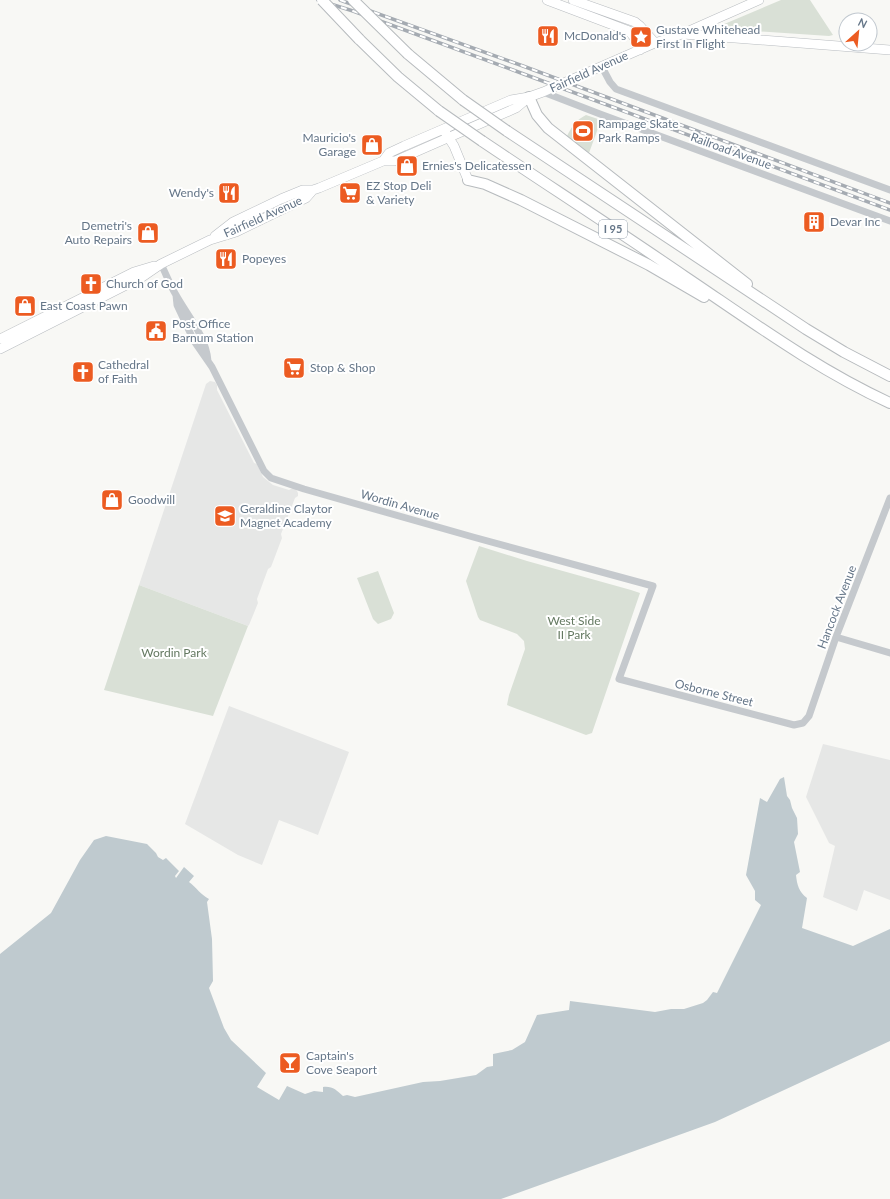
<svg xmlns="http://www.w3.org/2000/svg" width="890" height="1199" font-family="Lato,sans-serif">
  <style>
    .built { fill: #e6e7e6 }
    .green { fill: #d9e0d6 }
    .water { fill: #bfcacf }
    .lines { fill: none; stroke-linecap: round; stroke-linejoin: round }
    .major-casing { stroke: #b8bcc0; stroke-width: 10 }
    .highway-casing { stroke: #b7bbbe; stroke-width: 12 }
    .minor { stroke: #c5c9cd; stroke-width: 7 }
    .major { stroke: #fff; stroke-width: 9 }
    .highway { stroke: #fff; stroke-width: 10 }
    .rail-casing { stroke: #a5abb2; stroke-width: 3.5 }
    .rail { stroke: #fff; stroke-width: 2; stroke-dasharray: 6; stroke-linecap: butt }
    .highway-bridge-casing { stroke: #b7bbbe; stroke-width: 12; stroke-linecap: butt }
    .highway-bridge { stroke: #fff; stroke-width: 10 }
    .labels { text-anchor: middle; stroke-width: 4; stroke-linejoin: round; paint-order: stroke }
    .shield { fill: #fff; stroke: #939fac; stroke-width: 1 }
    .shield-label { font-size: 11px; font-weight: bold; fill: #657688 }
    .poi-label { font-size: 12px; fill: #657688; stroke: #fff; text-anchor: start }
    .street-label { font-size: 12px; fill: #657688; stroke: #fff }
    .park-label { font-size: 12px; fill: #647961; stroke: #fff }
  </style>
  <rect width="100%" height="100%" fill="#f8f8f5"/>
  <path class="built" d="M 210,381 L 215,382 L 217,385 L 217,390 L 254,463 L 257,464 L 263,477 L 273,485 L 289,490 L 293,488 L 296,489 L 298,493 L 298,496 L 295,498 L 281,534 L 282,538 L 271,567 L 268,569 L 257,599 L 258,603 L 249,625 L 248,626 L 139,585 L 206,384 Z
    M 229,706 L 349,752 L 318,835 L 279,820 L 262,865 L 238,855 L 185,824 Z
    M 823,744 L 890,760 L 890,900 L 864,890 L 857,911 L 823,897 L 835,846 L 829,843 L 806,797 Z"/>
  <path class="green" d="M 781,0 L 810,0 L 833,35 L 829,36 L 722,29 L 722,25 Z
    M 586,115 L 601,120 L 589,153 L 567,136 C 572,126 576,120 586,115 Z
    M 479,546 L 527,561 L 631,590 L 640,593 L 592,733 L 586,735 L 507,705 L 509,695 L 525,649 L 524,641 L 517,634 L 480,620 L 478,617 L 466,581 Z
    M 378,571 L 394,613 L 391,619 L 378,624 L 373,619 L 357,578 Z
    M 139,585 L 248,626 L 213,716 L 104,690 Z"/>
  <path class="water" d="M 784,777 L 787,796 L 790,800 L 792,808 L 797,818 L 798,834 L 794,842 L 800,872 L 796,875 C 797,885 799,892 807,898 L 802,928 L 853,946 L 890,929 L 890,1041 L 715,1122 L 501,1199 L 0,1199 L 0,954 L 51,913 L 80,860 L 94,840 L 106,836 L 147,844 L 156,853 L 158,857 L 163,860 L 166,858 L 179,871 L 175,876 L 176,878 L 184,867 L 194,876 L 189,882 C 196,887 201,895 209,899 L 207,902 L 212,939 L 213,981 L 209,988 L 224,1028 L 231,1040 L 266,1073 L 257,1087 L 279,1100 L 287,1086 L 305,1094 L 314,1091 L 323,1092 L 323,1087 C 333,1086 336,1090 343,1096 L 347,1095 L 355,1097 L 423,1082 L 440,1081 L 476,1075 L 487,1067 L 493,1066 L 493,1054 L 512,1050 L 525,1042 L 537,1015 L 569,1010 L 570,1001 L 655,1012 L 671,1009 L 684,1009 L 703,1003 L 707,1000 L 713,992 L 717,993 L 761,905 L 755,900 L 755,891 L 746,875 L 760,798 L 767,802 L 780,779 Z"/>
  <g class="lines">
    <g class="major-casing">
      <path id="major" d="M 547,0 L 629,31 L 634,37 L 640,50
        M 573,0 L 635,22 L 640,26 L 655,43
        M 683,34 L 890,50
        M 445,132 L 454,146 L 468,180
        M 383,161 L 389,153 L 404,146 L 511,100 L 529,97 L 543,92 L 655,43 L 682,34 L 759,0
        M 215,236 L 233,222 L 281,199 L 303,190 L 313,190 L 319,188 L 383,161 L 395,161 L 516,108 L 528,98
        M 0,339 L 134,272 L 154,266
        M 0,349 L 142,277 L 161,264 L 210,240 L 236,232 L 306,198 L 313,190"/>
    </g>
    <g class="highway-casing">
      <path id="highway" d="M 359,39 L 398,77 L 439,111
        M 408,54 L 463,100
        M 529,97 L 537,115 L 548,128 L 747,284
        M 507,131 L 806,329 L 844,352 L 890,376
        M 482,141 C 549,186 617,230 684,276 C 751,321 816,369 890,403
        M 468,180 L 485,184 L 521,200 L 649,265 L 704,297"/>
    </g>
    <path class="minor" d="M 602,67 L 610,82 L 616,89 L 890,190
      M 543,92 L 600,114 L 890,221
      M 161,264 C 166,274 170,285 176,295 C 187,315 206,336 208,361
      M 176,295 L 177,305 L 194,341 L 212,367 L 264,471 L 271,478 L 304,489 L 473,537 L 653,586 L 619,679 L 794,725 L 803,723 L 809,716 L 836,637 L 890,498
      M 836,637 L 890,653"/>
    <use href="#major" class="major"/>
    <use href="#highway" class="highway"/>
    <g class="rail-casing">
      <path id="rail" d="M 318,0 L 353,11 L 521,73 L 890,210
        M 340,0 L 523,66 L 890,203"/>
    </g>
    <use href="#rail" class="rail"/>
    <g class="highway-bridge-casing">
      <path id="highway-bridge" d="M 322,0 L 359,39
        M 353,0 L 408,54
        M 463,100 L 507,131
        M 439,111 L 482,141"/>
    </g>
    <use href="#highway-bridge" class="highway-bridge"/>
  </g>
  <defs>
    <g id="restaurant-square" transform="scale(1.15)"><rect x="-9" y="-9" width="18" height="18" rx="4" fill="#ec5b21" stroke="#fff"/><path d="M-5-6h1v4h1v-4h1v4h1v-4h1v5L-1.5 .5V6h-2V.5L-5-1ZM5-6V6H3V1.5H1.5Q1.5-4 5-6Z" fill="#fff"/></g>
    <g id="sight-square" transform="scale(1.15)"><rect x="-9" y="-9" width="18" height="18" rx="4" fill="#ec5b21" stroke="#fff"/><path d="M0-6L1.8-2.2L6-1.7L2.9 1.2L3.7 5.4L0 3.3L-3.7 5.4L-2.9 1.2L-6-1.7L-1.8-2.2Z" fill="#fff"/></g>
    <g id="stadium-square" transform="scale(1.15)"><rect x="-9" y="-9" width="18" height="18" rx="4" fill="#ec5b21" stroke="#fff"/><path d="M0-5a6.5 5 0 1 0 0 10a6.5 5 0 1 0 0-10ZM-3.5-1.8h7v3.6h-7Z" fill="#fff"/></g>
    <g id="shop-square" transform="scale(1.15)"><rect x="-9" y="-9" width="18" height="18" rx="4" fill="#ec5b21" stroke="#fff"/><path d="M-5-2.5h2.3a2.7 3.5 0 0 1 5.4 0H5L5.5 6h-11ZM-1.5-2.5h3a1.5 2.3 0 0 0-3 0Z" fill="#fff"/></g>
    <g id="supermarket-square" transform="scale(1.15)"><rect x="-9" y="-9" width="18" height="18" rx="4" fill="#ec5b21" stroke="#fff"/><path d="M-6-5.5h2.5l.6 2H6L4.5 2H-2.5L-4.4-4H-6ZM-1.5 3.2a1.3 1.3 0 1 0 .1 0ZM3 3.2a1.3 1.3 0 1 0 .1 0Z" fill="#fff"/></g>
    <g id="building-square" transform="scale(1.15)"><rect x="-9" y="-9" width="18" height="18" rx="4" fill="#ec5b21" stroke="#fff"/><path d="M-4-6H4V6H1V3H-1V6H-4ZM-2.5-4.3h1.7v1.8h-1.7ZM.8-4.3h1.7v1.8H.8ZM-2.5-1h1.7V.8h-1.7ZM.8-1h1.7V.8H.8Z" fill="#fff"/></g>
    <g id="church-square" transform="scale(1.15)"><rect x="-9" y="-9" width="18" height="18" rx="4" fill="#ec5b21" stroke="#fff"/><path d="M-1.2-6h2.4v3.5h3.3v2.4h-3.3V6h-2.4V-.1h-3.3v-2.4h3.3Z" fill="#fff"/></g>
    <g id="civic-square" transform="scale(1.15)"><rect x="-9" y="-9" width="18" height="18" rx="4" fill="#ec5b21" stroke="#fff"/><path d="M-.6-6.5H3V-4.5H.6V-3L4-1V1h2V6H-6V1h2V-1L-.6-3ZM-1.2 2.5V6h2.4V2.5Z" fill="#fff"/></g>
    <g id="school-square" transform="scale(1.15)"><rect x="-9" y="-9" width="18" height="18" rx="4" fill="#ec5b21" stroke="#fff"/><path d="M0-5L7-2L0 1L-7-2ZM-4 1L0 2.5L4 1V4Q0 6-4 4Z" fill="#fff"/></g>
    <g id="bar-square" transform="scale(1.15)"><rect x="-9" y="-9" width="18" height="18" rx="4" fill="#ec5b21" stroke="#fff"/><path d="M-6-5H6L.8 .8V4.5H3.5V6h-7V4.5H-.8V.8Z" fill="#fff"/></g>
  </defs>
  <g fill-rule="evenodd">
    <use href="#restaurant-square" x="548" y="36"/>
    <use href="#sight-square" x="641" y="37"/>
    <use href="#stadium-square" x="583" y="131"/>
    <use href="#shop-square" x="372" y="145"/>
    <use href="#shop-square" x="407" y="166"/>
    <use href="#restaurant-square" x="229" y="193"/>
    <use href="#supermarket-square" x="350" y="193"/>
    <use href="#building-square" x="814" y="222"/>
    <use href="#shop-square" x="148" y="233"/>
    <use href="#restaurant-square" x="226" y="259"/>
    <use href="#church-square" x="91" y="284"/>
    <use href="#shop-square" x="25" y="306"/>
    <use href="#civic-square" x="156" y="331"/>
    <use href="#supermarket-square" x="294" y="368"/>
    <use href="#church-square" x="83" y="372"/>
    <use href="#shop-square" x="112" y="500"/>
    <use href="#school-square" x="225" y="516"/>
    <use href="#bar-square" x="290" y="1063"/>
  </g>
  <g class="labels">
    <rect class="shield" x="599" y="220" width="28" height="18" rx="3"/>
    <g class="shield-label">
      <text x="613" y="233">I 95</text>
    </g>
    <g class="poi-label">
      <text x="656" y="34">Gustave Whitehead<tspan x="656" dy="14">First In Flight</tspan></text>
      <text x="564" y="40">McDonald's</text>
      <text x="598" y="128">Rampage Skate<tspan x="598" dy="14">Park Ramps</tspan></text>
      <text x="356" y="142" text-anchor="end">Mauricio's<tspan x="356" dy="14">Garage</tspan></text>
      <text x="422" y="170">Ernies's Delicatessen</text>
      <text x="366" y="190">EZ Stop Deli<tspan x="366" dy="14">&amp; Variety</tspan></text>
      <text x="214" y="197" text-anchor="end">Wendy's</text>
      <text x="830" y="226">Devar Inc</text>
      <text x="132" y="230" text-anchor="end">Demetri's<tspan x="132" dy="14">Auto Repairs</tspan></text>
      <text x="242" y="263">Popeyes</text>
      <text x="106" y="288">Church of God</text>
      <text x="40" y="310">East Coast Pawn</text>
      <text x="172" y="328">Post Office<tspan x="172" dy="14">Barnum Station</tspan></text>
      <text x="98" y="369">Cathedral<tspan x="98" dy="14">of Faith</tspan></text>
      <text x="310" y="372">Stop &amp; Shop</text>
      <text x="128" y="504">Goodwill</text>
      <text x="240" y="513">Geraldine Claytor<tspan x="240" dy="14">Magnet Academy</tspan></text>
      <text x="306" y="1060">Captain's<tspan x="306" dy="14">Cove Seaport</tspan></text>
    </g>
    <g class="street-label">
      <text transform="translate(589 72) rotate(-24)" y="4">Fairfield Avenue</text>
      <text transform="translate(731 151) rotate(20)" y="4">Railroad Avenue</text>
      <text transform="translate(263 217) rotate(-24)" y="4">Fairfield Avenue</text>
      <text transform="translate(400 505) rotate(16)" y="4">Wordin Avenue</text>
      <text transform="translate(837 607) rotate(-69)" y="4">Hancock Avenue</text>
      <text transform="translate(714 693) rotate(14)" y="4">Osborne Street</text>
    </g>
    <g class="park-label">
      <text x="574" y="625">West Side<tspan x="574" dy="14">II Park</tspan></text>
      <text x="174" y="657">Wordin Park</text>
    </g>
  </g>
  <g transform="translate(858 32) rotate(27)"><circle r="19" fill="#ffffff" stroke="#c1c8cf"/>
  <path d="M0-3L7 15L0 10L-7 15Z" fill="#ec5b21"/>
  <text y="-6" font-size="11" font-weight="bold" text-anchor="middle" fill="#657688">N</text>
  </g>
</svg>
